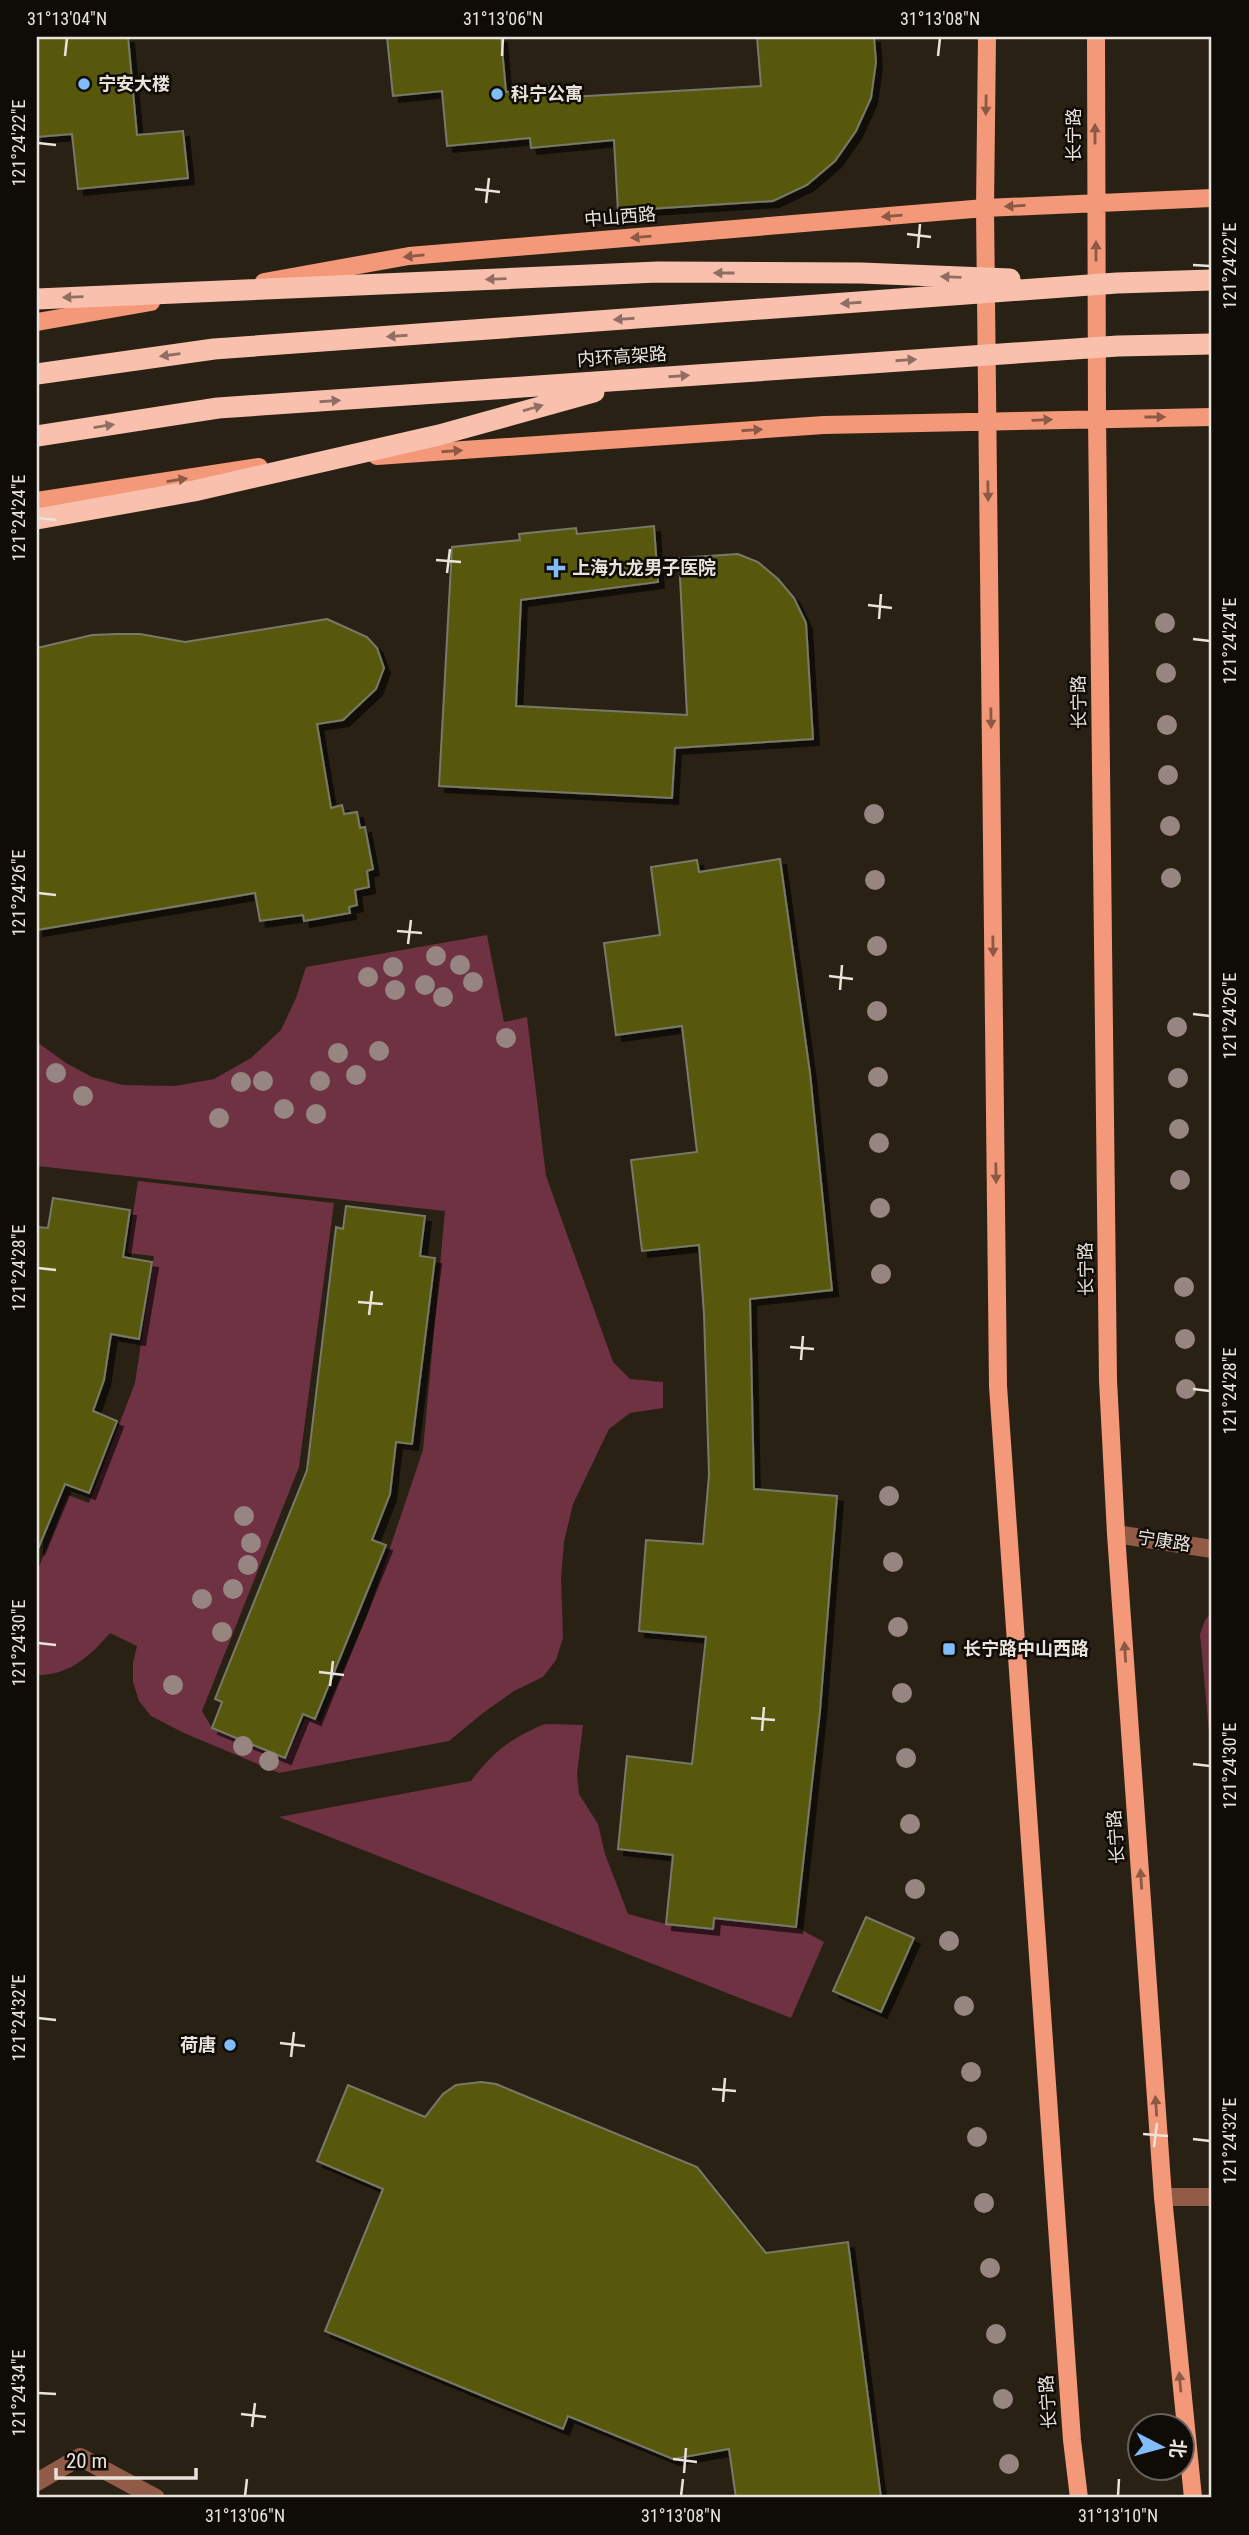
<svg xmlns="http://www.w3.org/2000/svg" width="1249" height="2535" font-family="'Roboto Condensed','Noto Sans SC',sans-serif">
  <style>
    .green { fill: #6e3242 }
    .building { fill: #58590e; stroke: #787969; stroke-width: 2; filter: url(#shadow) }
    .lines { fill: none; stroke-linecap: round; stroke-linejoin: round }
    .minor { stroke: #915b47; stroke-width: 18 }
    .major { stroke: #f39878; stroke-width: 18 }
    .highway-bridge { stroke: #f9c1ad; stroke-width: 21 }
    .tree { fill: #978582 }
    .oneway { fill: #8c5945 }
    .oneway2 { fill: #906f62 }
    .ticks { fill: none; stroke: #e9e3db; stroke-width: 2.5 }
    .poi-dot { fill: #81bdfa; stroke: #0f0b07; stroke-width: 2.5 }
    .labels { text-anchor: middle; stroke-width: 5; stroke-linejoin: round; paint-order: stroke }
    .poi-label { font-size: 18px; font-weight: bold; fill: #e9e3db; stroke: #0f0b07; text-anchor: start }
    .street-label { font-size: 18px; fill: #e9e3db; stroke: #0f0b07 }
    .neatline { fill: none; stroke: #e9e3db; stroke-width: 2.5 }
    .ticks-label { font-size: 18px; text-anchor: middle; fill: #e9e3db }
  </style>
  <defs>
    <filter id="shadow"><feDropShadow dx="6" dy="6" stdDeviation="0" flood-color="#0009"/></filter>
  </defs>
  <rect width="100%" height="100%" fill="#2a2115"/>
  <path class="green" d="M 1212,613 L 1212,806 L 1209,645 Z
    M 487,935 L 504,1022 L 527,1017 L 546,1176 L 613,1362 L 630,1379 L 663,1382 L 663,1408 L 630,1413 L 609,1429 L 573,1504 L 564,1542 L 561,1578 L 563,1638 L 556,1660 L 543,1677 L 514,1691 L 483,1713 L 449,1741 L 279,1773 L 184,1733 L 151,1716 L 139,1701 L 133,1682 L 133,1663 L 137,1646 L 110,1633 C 91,1655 69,1676 37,1675 L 37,1572 L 68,1495 L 89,1503 L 135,1383 L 154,1256 L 127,1253 L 138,1181 L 334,1203 L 299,1467 L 202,1711 L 212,1728 L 285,1758 L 283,1764 L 305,1719 L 321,1721 L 367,1616 L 423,1450 L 445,1211 L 37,1166 L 37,1042 L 66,1063 L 92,1077 L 123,1085 L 175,1086 L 214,1079 L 251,1058 L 281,1030 L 296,998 L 306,967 Z
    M 1212,1612 L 1212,1765 L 1200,1634 L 1205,1620 Z
    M 545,1724 L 583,1725 L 577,1774 L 579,1794 L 598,1824 L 605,1854 L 628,1914 L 666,1924 L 712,1929 L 714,1918 L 796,1927 L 824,1942 L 791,2018 L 279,1817 L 471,1781 C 494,1751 511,1738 545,1724 Z"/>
  <path class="building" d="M 37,37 L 128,37 L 137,135 L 183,131 L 188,178 L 78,189 L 72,134 L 37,137 Z
    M 387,37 L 501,37 L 506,92 L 552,87 L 553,98 L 761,86 L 757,37 L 874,37 L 876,62 L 871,98 L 856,131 L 835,161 L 807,185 L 773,201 L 618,211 L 614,140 L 531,148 L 530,138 L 447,146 L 442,91 L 393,96 Z
    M 654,526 L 658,582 L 521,600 L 516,706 L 687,715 L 679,558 L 738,554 L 758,562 L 778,579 L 794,598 L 806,623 L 813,739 L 675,748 L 672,798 L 439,786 L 452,547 L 520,540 L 519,534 L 576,528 L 577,534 Z
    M 327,619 L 367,637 L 377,648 L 384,668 L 376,689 L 343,720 L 317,724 L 331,808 L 342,805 L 344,814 L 357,812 L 360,828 L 365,827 L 373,869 L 367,871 L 369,887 L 355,890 L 357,905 L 349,907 L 350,913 L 304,921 L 303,915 L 260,921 L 255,893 L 37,930 L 37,648 L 92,635 L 116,634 L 140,634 L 185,642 Z
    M 780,859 L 810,1073 L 832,1290 L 750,1299 L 754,1489 L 837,1496 L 820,1711 L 796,1927 L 714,1918 L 713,1929 L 666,1924 L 673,1855 L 618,1849 L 627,1756 L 692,1764 L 706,1637 L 639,1631 L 646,1540 L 703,1544 L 709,1475 L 704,1314 L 699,1245 L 642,1251 L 631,1160 L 697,1152 L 682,1026 L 616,1035 L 604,943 L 660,935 L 651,867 L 697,860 L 699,872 Z
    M 53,1198 L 130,1210 L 123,1257 L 152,1262 L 139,1339 L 111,1334 L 104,1380 L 93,1411 L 117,1421 L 89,1493 L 65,1484 L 38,1549 L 37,1227 L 48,1228 Z
    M 346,1206 L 425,1216 L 420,1256 L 435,1258 L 412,1444 L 396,1442 L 390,1494 L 372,1540 L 386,1545 L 315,1719 L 303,1714 L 285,1758 L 212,1728 L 222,1702 L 215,1699 L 307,1470 L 336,1227 L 343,1229 Z
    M 866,1917 L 914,1938 L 881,2012 L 833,1991 Z
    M 481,2082 L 496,2084 L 697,2167 L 766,2253 L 848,2242 L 881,2498 L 736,2498 L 729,2449 L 673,2459 L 568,2416 L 563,2429 L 325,2331 L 383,2189 L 317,2161 L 348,2085 L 425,2117 L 443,2094 L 456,2085 Z"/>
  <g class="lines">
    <path class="minor" d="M 1116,1534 L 1212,1549
      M 1163,2197 L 1212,2197
      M 37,2482 L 80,2457 L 156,2498"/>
    <path class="major" d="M 987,37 L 985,208 L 998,1386 L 1072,2440 L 1079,2498
      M 1096,37 L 1097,418 L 1108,1380 L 1116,1534 L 1163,2197 L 1193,2498
      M 264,282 L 409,256 L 985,208 L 1212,198
      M 37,322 L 151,302
      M 377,456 L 824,425 L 1212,417
      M 37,501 L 259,467"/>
    <path class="highway-bridge" d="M 37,299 L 658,272 L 861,273 L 1010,279
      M 37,374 L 214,349 L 1117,283 L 1212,280
      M 37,436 L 218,408 L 1118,346 L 1212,344
      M 37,519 L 194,491 L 439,435 L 594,392"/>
  </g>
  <g class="tree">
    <circle cx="1165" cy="623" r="10"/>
    <circle cx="1166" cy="673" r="10"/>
    <circle cx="1167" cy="725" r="10"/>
    <circle cx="1168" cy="775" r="10"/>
    <circle cx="874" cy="814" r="10"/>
    <circle cx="1170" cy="826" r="10"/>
    <circle cx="1171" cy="878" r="10"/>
    <circle cx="875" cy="880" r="10"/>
    <circle cx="877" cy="946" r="10"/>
    <circle cx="436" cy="956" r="10"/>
    <circle cx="460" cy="965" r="10"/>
    <circle cx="393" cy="967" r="10"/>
    <circle cx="368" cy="977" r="10"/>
    <circle cx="473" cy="982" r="10"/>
    <circle cx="425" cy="985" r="10"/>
    <circle cx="395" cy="990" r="10"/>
    <circle cx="443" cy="997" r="10"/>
    <circle cx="877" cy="1011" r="10"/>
    <circle cx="1177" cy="1027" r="10"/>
    <circle cx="506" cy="1038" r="10"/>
    <circle cx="379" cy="1051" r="10"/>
    <circle cx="338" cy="1053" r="10"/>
    <circle cx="56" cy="1073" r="10"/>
    <circle cx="356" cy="1075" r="10"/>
    <circle cx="878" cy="1077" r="10"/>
    <circle cx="1178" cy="1078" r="10"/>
    <circle cx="263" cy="1081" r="10"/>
    <circle cx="320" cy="1081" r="10"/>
    <circle cx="241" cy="1082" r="10"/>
    <circle cx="83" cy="1096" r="10"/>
    <circle cx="284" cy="1109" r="10"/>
    <circle cx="316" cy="1114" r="10"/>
    <circle cx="219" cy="1118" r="10"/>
    <circle cx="1179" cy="1129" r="10"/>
    <circle cx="879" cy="1143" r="10"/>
    <circle cx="1180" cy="1180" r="10"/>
    <circle cx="880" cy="1208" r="10"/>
    <circle cx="881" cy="1274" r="10"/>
    <circle cx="1184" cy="1287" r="10"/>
    <circle cx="1185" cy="1339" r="10"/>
    <circle cx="1186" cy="1389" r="10"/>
    <circle cx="889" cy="1496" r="10"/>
    <circle cx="244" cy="1516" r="10"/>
    <circle cx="251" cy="1543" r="10"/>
    <circle cx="893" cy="1562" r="10"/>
    <circle cx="248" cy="1565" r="10"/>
    <circle cx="233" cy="1589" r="10"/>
    <circle cx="202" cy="1599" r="10"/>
    <circle cx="898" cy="1627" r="10"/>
    <circle cx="222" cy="1632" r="10"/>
    <circle cx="173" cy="1685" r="10"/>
    <circle cx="902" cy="1693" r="10"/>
    <circle cx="243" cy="1746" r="10"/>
    <circle cx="906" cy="1758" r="10"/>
    <circle cx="269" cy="1761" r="10"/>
    <circle cx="910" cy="1824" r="10"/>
    <circle cx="915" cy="1889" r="10"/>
    <circle cx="949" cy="1941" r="10"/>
    <circle cx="964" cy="2006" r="10"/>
    <circle cx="971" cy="2072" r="10"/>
    <circle cx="977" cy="2137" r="10"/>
    <circle cx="984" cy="2203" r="10"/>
    <circle cx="990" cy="2268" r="10"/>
    <circle cx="996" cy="2334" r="10"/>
    <circle cx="1003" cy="2399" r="10"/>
    <circle cx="1009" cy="2464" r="10"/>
  </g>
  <defs><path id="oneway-solid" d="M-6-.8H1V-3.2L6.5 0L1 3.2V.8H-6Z" transform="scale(1.75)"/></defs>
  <g class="oneway">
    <use href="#oneway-solid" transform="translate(986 105) rotate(91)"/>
    <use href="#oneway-solid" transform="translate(1095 134) rotate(-90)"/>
    <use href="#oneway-solid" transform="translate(1015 206) rotate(177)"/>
    <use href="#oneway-solid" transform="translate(892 216) rotate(175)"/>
    <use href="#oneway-solid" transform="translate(641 237) rotate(175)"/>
    <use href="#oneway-solid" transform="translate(1096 251) rotate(-90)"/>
    <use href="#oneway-solid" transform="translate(414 256) rotate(174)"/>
    <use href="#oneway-solid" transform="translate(1155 417)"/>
    <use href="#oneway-solid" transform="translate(1042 420) rotate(-2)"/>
    <use href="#oneway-solid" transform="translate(752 430) rotate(-4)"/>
    <use href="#oneway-solid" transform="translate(452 451) rotate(-4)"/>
    <use href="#oneway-solid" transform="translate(177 480) rotate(-9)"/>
    <use href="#oneway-solid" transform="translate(988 491) rotate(89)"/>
    <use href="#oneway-solid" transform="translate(991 718) rotate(89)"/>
    <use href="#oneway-solid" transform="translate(993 946) rotate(89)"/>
    <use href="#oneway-solid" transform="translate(996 1173) rotate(89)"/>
    <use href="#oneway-solid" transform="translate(1125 1652) rotate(-94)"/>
    <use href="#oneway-solid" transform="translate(1141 1879) rotate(-94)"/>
    <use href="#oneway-solid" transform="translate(1156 2106) rotate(-94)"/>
    <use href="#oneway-solid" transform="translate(1180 2382) rotate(-95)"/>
  </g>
  <g class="oneway2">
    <use href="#oneway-solid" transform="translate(724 273) rotate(-180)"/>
    <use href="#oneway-solid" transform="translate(951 277) rotate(-178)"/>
    <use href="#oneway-solid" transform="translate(496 279) rotate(178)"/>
    <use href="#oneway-solid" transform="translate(73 297) rotate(178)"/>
    <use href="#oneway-solid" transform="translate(851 303) rotate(176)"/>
    <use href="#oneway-solid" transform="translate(624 319) rotate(176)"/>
    <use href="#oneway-solid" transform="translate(397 336) rotate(176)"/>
    <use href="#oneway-solid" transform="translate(170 355) rotate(172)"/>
    <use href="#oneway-solid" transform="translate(906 360) rotate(-4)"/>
    <use href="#oneway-solid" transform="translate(679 376) rotate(-4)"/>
    <use href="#oneway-solid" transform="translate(330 401) rotate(-4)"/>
    <use href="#oneway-solid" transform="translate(533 408) rotate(-16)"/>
    <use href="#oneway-solid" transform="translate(104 426) rotate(-9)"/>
  </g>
  <path class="ticks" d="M 65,56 L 67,38M 502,56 L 503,38M 938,56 L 940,38M 38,143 L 56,145M 475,189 L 500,192M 486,203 L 489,178M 907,234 L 931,237M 918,248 L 920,224M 1193,265 L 1210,266M 38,518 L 56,520M 436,560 L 461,562M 447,573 L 450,549M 868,605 L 892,608M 879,619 L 881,594M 1193,639 L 1210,641M 38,893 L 56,895M 397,931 L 422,933M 408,944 L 411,920M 829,976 L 853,979M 840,990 L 842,965M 1193,1014 L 1210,1016M 38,1268 L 56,1270M 358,1302 L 383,1304M 369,1315 L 372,1291M 790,1347 L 814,1349M 801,1360 L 803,1336M 1193,1389 L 1210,1391M 38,1643 L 56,1645M 319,1672 L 344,1675M 330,1686 L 333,1661M 751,1718 L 775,1720M 762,1731 L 764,1707M 1193,1764 L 1210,1766M 38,2018 L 56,2020M 280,2043 L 305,2046M 291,2057 L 294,2032M 712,2089 L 736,2091M 723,2102 L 725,2078M 1143,2134 L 1168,2136M 1193,2139 L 1210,2141M 1154,2147 L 1157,2123M 38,2393 L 56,2394M 241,2414 L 266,2417M 252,2427 L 255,2403M 673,2459 L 697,2462M 684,2473 L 686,2448M 245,2496 L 247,2479M 681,2496 L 683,2479M 1118,2496 L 1119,2479"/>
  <g class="poi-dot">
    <circle cx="84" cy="84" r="7"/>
    <circle cx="497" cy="94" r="7"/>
    <path d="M552.5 557.5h7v7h7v7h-7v7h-7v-7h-7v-7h7z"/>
    <rect x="942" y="1642" width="14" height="14" rx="3.5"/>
    <circle cx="230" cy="2045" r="7"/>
  </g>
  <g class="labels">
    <g class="poi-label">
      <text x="98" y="90">宁安大楼</text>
      <text x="511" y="100">科宁公寓</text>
      <text x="572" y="574">上海九龙男子医院</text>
      <text x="963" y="1655">长宁路中山西路</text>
      <text x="216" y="2051" text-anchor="end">荷唐</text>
    </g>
    <g class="street-label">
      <text transform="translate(1074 135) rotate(-90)" y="6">长宁路</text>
      <text transform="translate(620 217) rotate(-5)" y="6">中山西路</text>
      <text transform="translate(622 357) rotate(-4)" y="6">内环高架路</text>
      <text transform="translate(1079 702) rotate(-91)" y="6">长宁路</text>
      <text transform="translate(1086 1269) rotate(-91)" y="6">长宁路</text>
      <text transform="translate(1164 1541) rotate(9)" y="6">宁康路</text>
      <text transform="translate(1116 1837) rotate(-94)" y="6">长宁路</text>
      <text transform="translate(1048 2402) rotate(-94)" y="6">长宁路</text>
    </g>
  </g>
  <rect width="1249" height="2535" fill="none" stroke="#0f0b07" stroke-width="77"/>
  <g transform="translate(1161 2447) rotate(96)"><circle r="33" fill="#0f0b07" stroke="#66615c" stroke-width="2"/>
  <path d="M0-5L12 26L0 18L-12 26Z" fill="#81bdfa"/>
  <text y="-10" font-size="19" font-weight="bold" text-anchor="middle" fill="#e9e3db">北</text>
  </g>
  <path d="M56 2468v10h140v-10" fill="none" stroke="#e9e3db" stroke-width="3.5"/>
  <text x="66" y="2468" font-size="21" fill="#e9e3db" stroke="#0f0b07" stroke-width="5" paint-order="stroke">20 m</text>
  <rect x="38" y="38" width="1172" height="2458" class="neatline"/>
  <g class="ticks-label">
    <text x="67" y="25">31°13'04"N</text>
    <text x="503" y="25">31°13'06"N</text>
    <text x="940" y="25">31°13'08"N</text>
    <text transform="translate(19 143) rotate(-90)" y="6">121°24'22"E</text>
    <text transform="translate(1230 266) rotate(-90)" y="6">121°24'22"E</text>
    <text transform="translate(19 518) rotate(-90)" y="6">121°24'24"E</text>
    <text transform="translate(1230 641) rotate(-90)" y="6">121°24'24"E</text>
    <text transform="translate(19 893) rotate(-90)" y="6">121°24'26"E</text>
    <text transform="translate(1230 1016) rotate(-90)" y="6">121°24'26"E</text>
    <text transform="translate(19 1268) rotate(-90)" y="6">121°24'28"E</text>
    <text transform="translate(1230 1391) rotate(-90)" y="6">121°24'28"E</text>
    <text transform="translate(19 1643) rotate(-90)" y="6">121°24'30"E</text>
    <text transform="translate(1230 1766) rotate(-90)" y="6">121°24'30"E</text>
    <text transform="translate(19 2018) rotate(-90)" y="6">121°24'32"E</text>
    <text transform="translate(1230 2141) rotate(-90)" y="6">121°24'32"E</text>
    <text transform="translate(19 2393) rotate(-90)" y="6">121°24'34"E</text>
    <text x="245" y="2522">31°13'06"N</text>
    <text x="681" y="2522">31°13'08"N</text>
    <text x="1118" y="2522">31°13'10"N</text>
  </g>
</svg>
